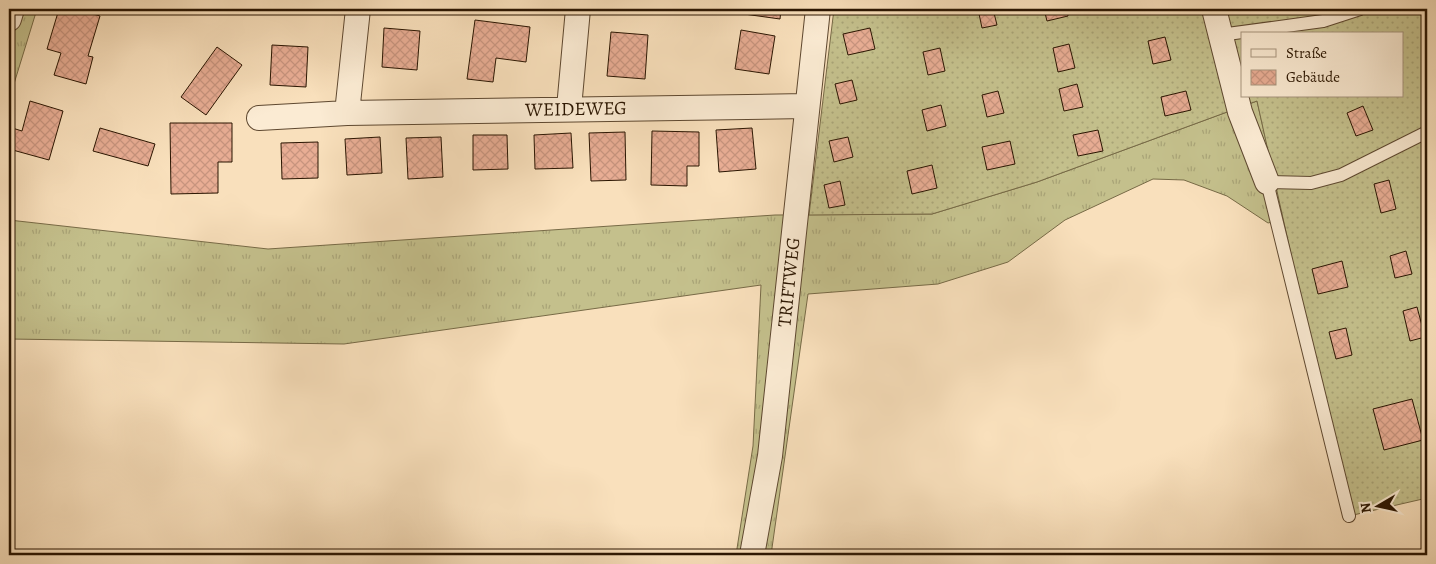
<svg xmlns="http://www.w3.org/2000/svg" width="1436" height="564" font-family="Alegreya,serif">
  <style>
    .grass { fill: url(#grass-tufts); stroke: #776a46 }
    .garden { fill: url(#garden-dots); stroke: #776a46; fill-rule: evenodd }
    .building { fill: url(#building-cross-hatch); stroke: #2a1501 }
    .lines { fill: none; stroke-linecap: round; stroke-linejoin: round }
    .lane-casing { stroke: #5e4830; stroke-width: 14 }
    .street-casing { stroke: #5e4830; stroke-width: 26 }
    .lane { stroke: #fbebd3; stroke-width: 12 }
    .street { stroke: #fbebd3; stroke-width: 24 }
    .labels { text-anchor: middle; stroke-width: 4; stroke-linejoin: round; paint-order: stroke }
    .street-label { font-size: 19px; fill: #2a1501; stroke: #fbebd3 }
  </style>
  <defs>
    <pattern id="grass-tufts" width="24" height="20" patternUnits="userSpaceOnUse" patternTransform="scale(1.25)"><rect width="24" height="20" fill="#c4c08c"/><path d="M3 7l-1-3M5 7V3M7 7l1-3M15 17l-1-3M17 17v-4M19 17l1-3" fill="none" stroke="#a9a477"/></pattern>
    <pattern id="garden-dots" width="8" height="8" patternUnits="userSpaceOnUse" patternTransform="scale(1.25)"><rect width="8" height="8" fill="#c4c08c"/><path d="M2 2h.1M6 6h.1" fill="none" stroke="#a9a477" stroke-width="1.8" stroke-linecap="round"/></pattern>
    <pattern id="building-cross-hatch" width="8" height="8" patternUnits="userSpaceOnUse" patternTransform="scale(1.25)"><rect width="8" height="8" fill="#e8ad94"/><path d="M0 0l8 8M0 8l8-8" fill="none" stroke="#c7947e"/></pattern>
  </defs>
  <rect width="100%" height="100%" fill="#f9e0bc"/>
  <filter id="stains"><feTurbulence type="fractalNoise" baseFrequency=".004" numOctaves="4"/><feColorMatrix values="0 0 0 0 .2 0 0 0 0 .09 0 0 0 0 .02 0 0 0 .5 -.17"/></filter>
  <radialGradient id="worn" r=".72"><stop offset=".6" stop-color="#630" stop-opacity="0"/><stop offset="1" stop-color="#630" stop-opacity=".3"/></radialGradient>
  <path class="grass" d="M 9,9 L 37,9 L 9,100 Z
    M 1257,101 L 1284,219 L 1268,223 L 1227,196 L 1184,180 L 1153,179 L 1065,220 L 1008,262 L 938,284 L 808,294 L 771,555 L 736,555 L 753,446 L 761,285 L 344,344 L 9,339 L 9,220 L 268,249 L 775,215 L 932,214 L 1037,182 Z"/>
  <path class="garden" d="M 834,9 L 1427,9 L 1427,498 L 1349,516 L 1257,101 L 1037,182 L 932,214 L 809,215 ZM 1242,34 L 1402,34 L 1402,96 L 1242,96 Z"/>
  <path class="building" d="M 59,9 L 76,9 L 100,16 L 88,56 L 93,57 L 86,84 L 54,75 L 61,53 L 47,49 Z
    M 745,9 L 781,9 L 780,19 L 744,14 Z
    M 978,9 L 993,9 L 997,25 L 982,28 Z
    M 1044,9 L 1067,9 L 1068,16 L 1047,21 Z
    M 475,20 L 530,27 L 526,62 L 496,58 L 493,82 L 467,79 Z
    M 384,28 L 420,31 L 417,70 L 382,67 Z
    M 870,28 L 875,49 L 848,55 L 843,34 Z
    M 741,30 L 775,36 L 769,74 L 735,69 Z
    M 611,32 L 648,35 L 645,79 L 607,76 Z
    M 1165,37 L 1171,60 L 1153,64 L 1148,41 Z
    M 1069,44 L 1075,68 L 1058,72 L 1053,48 Z
    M 272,45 L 308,47 L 306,87 L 270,85 Z
    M 217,47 L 242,65 L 206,115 L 181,97 Z
    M 940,48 L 945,71 L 928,75 L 923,52 Z
    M 852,80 L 857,100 L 840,104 L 835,84 Z
    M 1077,84 L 1083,107 L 1064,111 L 1059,89 Z
    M 998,91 L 1004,113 L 987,117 L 982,95 Z
    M 1186,91 L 1191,110 L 1165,116 L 1161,97 Z
    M 30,101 L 63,111 L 49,160 L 9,149 L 9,127 L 22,131 Z
    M 941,105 L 946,126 L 927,131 L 922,110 Z
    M 1363,106 L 1373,130 L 1356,136 L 1347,113 Z
    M 170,123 L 232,123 L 232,162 L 218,162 L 218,193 L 171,194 Z
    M 100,128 L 155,144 L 148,166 L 93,151 Z
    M 752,128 L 756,169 L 719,172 L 716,130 Z
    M 1098,130 L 1103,151 L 1078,156 L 1073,135 Z
    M 652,131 L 699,132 L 699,166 L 687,166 L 687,186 L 651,185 Z
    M 625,132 L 626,180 L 591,181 L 589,133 Z
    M 571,133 L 573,168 L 535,169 L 534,135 Z
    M 473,135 L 507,135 L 508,169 L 473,170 Z
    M 380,137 L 382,173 L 347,175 L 345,139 Z
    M 441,137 L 443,177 L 408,179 L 406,138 Z
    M 848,137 L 853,157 L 834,162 L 829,141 Z
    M 1010,141 L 1015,164 L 987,170 L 982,147 Z
    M 318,142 L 318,178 L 282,179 L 281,143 Z
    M 932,165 L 937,188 L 912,194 L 907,171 Z
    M 1389,180 L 1396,209 L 1381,213 L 1374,184 Z
    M 840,181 L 845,205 L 829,208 L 824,185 Z
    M 1406,251 L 1412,274 L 1395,278 L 1390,256 Z
    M 1342,261 L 1348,287 L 1318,294 L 1312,269 Z
    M 1417,307 L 1425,337 L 1410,341 L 1403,311 Z
    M 1346,328 L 1352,355 L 1336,359 L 1329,332 Z
    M 1412,399 L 1423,440 L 1384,450 L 1373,409 Z"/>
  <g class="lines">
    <g class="lane-casing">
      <path id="lane" d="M 1220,35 L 1323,21 L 1360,9
        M 1349,516 L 1267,182 L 1311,183 L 1341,175 L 1427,132"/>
    </g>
    <g class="street-casing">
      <path id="street" d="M 1214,9 L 1240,112 L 1267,182
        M 9,19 L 12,9
        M 569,108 L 578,9
        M 347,113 L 358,9
        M 259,118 L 347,113 L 806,106
        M 752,555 L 770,456 L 818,9"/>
    </g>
    <use href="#lane" class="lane"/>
    <use href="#street" class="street"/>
  </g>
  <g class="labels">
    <g class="street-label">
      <text transform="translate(576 108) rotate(-1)" y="7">WEIDEWEG</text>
      <text transform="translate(788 282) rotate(-84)" y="7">TRIFTWEG</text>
    </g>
  </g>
  <rect width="1436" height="564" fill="none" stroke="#f9e0bc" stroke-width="30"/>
  <rect x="10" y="10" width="1416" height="544" fill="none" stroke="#2a1501" stroke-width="2.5"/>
  <rect x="15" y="15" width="1406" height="534" fill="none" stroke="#2a1501"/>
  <rect x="1241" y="32" width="162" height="65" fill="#fbebd3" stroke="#a7957f"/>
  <rect x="1251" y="49" width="25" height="8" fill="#fbebd3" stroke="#a7957f"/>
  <text x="1286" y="58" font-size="15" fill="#2a1501">Straße</text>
  <rect x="1251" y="70" width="25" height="15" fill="url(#building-cross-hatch)" stroke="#a7957f"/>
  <text x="1286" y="82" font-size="15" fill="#2a1501">Gebäude</text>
  <g transform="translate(1378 506) rotate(261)" stroke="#fbebd3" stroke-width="4" paint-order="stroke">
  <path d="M0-4L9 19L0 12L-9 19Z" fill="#2a1501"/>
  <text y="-8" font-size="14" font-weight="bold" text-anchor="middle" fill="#2a1501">N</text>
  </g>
  <rect width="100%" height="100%" filter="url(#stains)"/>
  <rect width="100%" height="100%" fill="url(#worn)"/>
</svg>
